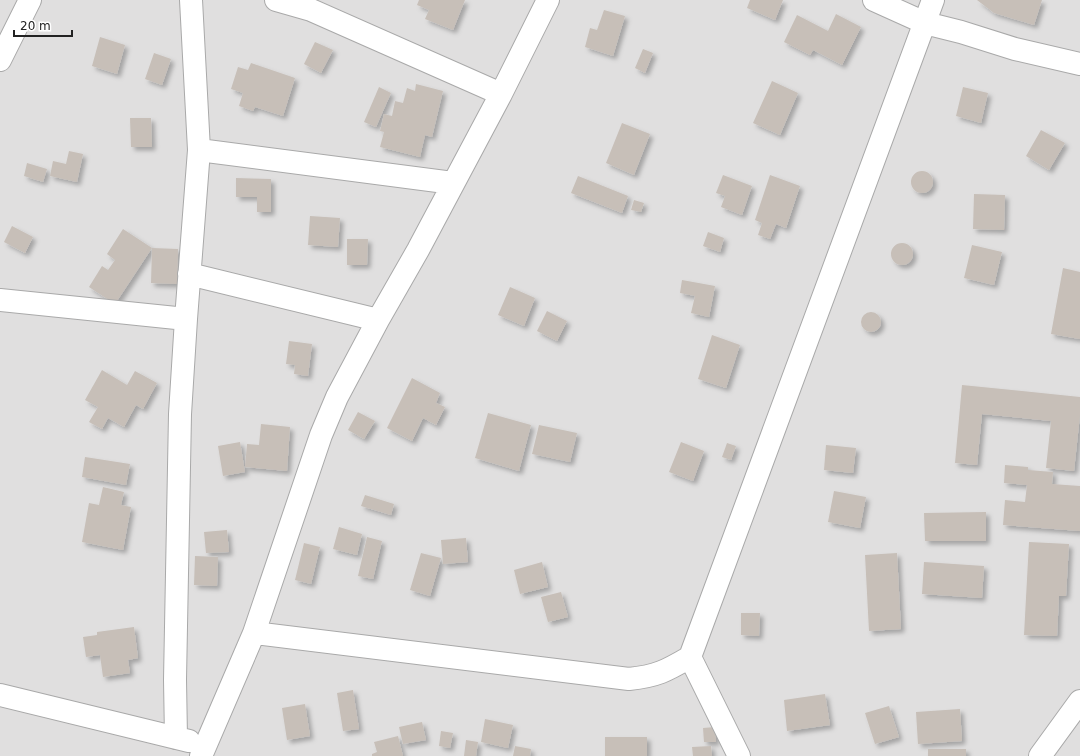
<svg xmlns="http://www.w3.org/2000/svg" width="1080" height="756" font-family="'DejaVu Sans',sans-serif">
  <style>
    .residential { fill: #e0dfdf }
    .building { fill: #c7bfb8; filter: url(#shadow) }
    .lines { fill: none; stroke-linecap: round; stroke-linejoin: round }
    .minor-casing { stroke: #a9a9a9; stroke-width: 24 }
    .minor { stroke: #fff; stroke-width: 22 }
  </style>
  <defs>
    <filter id="shadow"><feDropShadow dx="3.5" dy="3.5" stdDeviation="2" flood-color="#0004"/></filter>
  </defs>
  <rect width="100%" height="100%" fill="#f2efe9"/>
  <path class="residential" d="M 0,0 L 1080,0 L 1080,756 L 0,756 Z"/>
  <path class="building" d="M 419,0 L 465,0 L 453,30 L 425,19 L 429,10 L 417,5 Z
    M 750,0 L 783,0 L 775,20 L 747,8 Z
    M 977,0 L 1042,0 L 1034,25 L 994,13 Z
    M 604,10 L 625,16 L 613,56 L 585,47 L 590,28 L 597,30 Z
    M 836,14 L 861,27 L 842,65 L 813,50 L 810,55 L 784,42 L 797,15 L 828,31 Z
    M 100,37 L 125,45 L 117,74 L 92,66 Z
    M 315,42 L 333,50 L 321,73 L 304,64 Z
    M 643,49 L 653,53 L 645,73 L 635,68 Z
    M 154,53 L 171,59 L 162,85 L 145,79 Z
    M 251,63 L 295,78 L 283,116 L 255,107 L 253,111 L 239,106 L 243,93 L 231,89 L 238,67 L 248,70 Z
    M 772,81 L 798,93 L 780,135 L 753,123 Z
    M 416,84 L 443,91 L 432,137 L 425,135 L 420,157 L 380,147 L 384,132 L 380,131 L 384,114 L 392,116 L 395,101 L 403,103 L 407,88 L 415,91 Z
    M 379,87 L 391,93 L 376,127 L 364,122 Z
    M 963,87 L 988,93 L 981,123 L 956,116 Z
    M 130,118 L 151,118 L 152,147 L 131,147 Z
    M 622,123 L 650,134 L 634,175 L 606,163 Z
    M 1041,130 L 1065,143 L 1049,170 L 1026,156 Z
    M 69,151 L 83,154 L 77,182 L 50,176 L 53,161 L 66,164 Z
    M 27,163 L 47,169 L 43,182 L 24,176 Z
    M911 182a11 11 0 1 1 22 0a11 11 0 1 1-22 0Z
    M 723,175 L 752,186 L 742,215 L 721,207 L 725,196 L 716,193 Z
    M 770,175 L 800,186 L 786,228 L 776,224 L 770,239 L 758,235 L 762,223 L 755,220 Z
    M 578,176 L 628,196 L 622,213 L 571,193 Z
    M 236,178 L 271,179 L 271,212 L 257,212 L 257,197 L 236,197 Z
    M 974,194 L 1005,195 L 1004,230 L 973,229 Z
    M 634,200 L 644,203 L 641,212 L 631,210 Z
    M 310,216 L 340,218 L 338,247 L 308,245 Z
    M 12,226 L 33,237 L 25,253 L 4,242 Z
    M 123,229 L 152,248 L 115,304 L 89,287 L 102,266 L 108,270 L 115,260 L 107,254 Z
    M 708,232 L 724,238 L 720,252 L 703,246 Z
    M 347,239 L 368,239 L 367,265 L 347,265 Z
    M891 254a11 11 0 1 1 22 0a11 11 0 1 1-22 0Z
    M 972,245 L 1002,252 L 994,285 L 964,278 Z
    M 152,248 L 178,249 L 177,284 L 151,283 Z
    M 1063,268 L 1080,272 L 1080,339 L 1051,334 Z
    M 682,280 L 715,286 L 709,317 L 691,313 L 695,296 L 680,293 Z
    M 510,287 L 535,298 L 524,326 L 498,315 Z
    M 547,311 L 567,321 L 557,341 L 537,331 Z
    M861 322a10 10 0 1 1 20 0a10 10 0 1 1-20 0Z
    M 712,335 L 740,345 L 726,388 L 698,379 Z
    M 289,341 L 312,344 L 308,376 L 294,374 L 295,365 L 286,364 Z
    M 102,370 L 127,385 L 135,371 L 157,383 L 143,409 L 136,405 L 124,427 L 108,418 L 102,429 L 89,422 L 98,407 L 85,400 Z
    M 412,378 L 440,393 L 436,403 L 445,407 L 436,425 L 423,418 L 412,441 L 387,428 Z
    M 962,385 L 1080,397 L 1080,415 L 1074,471 L 1046,468 L 1051,421 L 982,414 L 977,465 L 955,463 Z
    M 358,412 L 375,421 L 364,439 L 348,430 Z
    M 488,413 L 531,425 L 519,471 L 475,458 Z
    M 261,424 L 290,427 L 287,471 L 245,467 L 247,444 L 259,445 Z
    M 539,425 L 577,433 L 570,462 L 532,454 Z
    M 240,442 L 245,472 L 223,476 L 218,446 Z
    M 681,442 L 704,451 L 693,481 L 669,472 Z
    M 727,443 L 736,446 L 731,460 L 722,457 Z
    M 826,445 L 856,448 L 853,473 L 824,470 Z
    M 85,457 L 130,464 L 126,485 L 82,477 Z
    M 1005,465 L 1028,467 L 1028,470 L 1053,472 L 1052,484 L 1080,486 L 1080,531 L 1003,525 L 1005,500 L 1025,502 L 1027,485 L 1004,483 Z
    M 103,487 L 124,492 L 121,505 L 131,507 L 123,550 L 82,542 L 89,503 L 99,505 Z
    M 834,491 L 866,497 L 860,528 L 828,522 Z
    M 365,495 L 394,504 L 391,515 L 361,506 Z
    M 986,512 L 986,541 L 925,541 L 924,513 Z
    M 339,527 L 362,534 L 357,555 L 333,549 Z
    M 227,530 L 229,552 L 206,553 L 204,532 Z
    M 367,537 L 382,541 L 373,579 L 358,576 Z
    M 466,538 L 468,562 L 443,564 L 441,540 Z
    M 1029,542 L 1069,544 L 1066,596 L 1059,596 L 1057,636 L 1024,635 Z
    M 304,543 L 320,547 L 311,584 L 295,580 Z
    M 421,553 L 441,558 L 430,596 L 410,590 Z
    M 897,553 L 901,629 L 869,631 L 865,555 Z
    M 195,556 L 218,557 L 217,586 L 194,585 Z
    M 542,562 L 548,587 L 520,594 L 514,570 Z
    M 924,562 L 984,566 L 982,598 L 922,594 Z
    M 561,592 L 568,617 L 548,622 L 541,597 Z
    M 741,613 L 760,613 L 759,636 L 741,635 Z
    M 134,627 L 138,658 L 128,660 L 130,673 L 103,677 L 100,655 L 86,657 L 83,637 L 97,635 L 97,632 Z
    M 353,690 L 359,729 L 343,731 L 337,693 Z
    M 825,694 L 830,725 L 787,731 L 784,700 Z
    M 305,704 L 310,736 L 287,740 L 282,708 Z
    M 889,706 L 899,737 L 875,744 L 865,713 Z
    M 960,709 L 962,741 L 918,744 L 916,712 Z
    M 485,719 L 513,725 L 508,748 L 481,742 Z
    M 422,722 L 426,740 L 403,744 L 399,727 Z
    M 715,727 L 716,742 L 704,742 L 703,728 Z
    M 441,731 L 453,733 L 450,748 L 439,746 Z
    M 398,736 L 403,756 L 372,756 L 372,754 L 377,752 L 374,742 Z
    M 605,737 L 647,737 L 647,756 L 605,756 Z
    M 466,740 L 478,742 L 476,756 L 464,756 Z
    M 515,746 L 531,749 L 530,756 L 513,756 Z
    M 711,746 L 712,756 L 693,756 L 692,747 Z
    M 928,749 L 966,749 L 966,756 L 928,756 Z"/>
  <g class="lines">
    <g class="minor-casing">
      <path id="minor" d="M 276,0 L 311,10 L 501,94
        M 874,0 L 925,23 L 961,32 L 1015,49 L 1080,64
        M 0,60 L 30,0
        M 199,150 L 453,183
        M 189,274 L 378,320
        M 0,300 L 186,319
        M 254,633 L 629,679 C 657,676 666,671 690,657 L 933,0
        M 690,657 L 739,756
        M 0,695 L 189,741
        M 176,738 L 175,680 L 180,414 L 186,319 L 199,150 L 191,0
        M 201,756 L 254,633 L 321,435 L 337,397 L 378,320 L 418,250 L 501,94 L 548,0
        M 1040,756 L 1080,701"/>
    </g>
    <use href="#minor" class="minor"/>
  </g>
  <path d="M14 30v6h58v-6" fill="none" stroke="#222222" stroke-width="2"/>
  <text x="20" y="30" font-size="12" fill="#222222" stroke="#ffffff" stroke-width="3" paint-order="stroke">20 m</text>
</svg>
